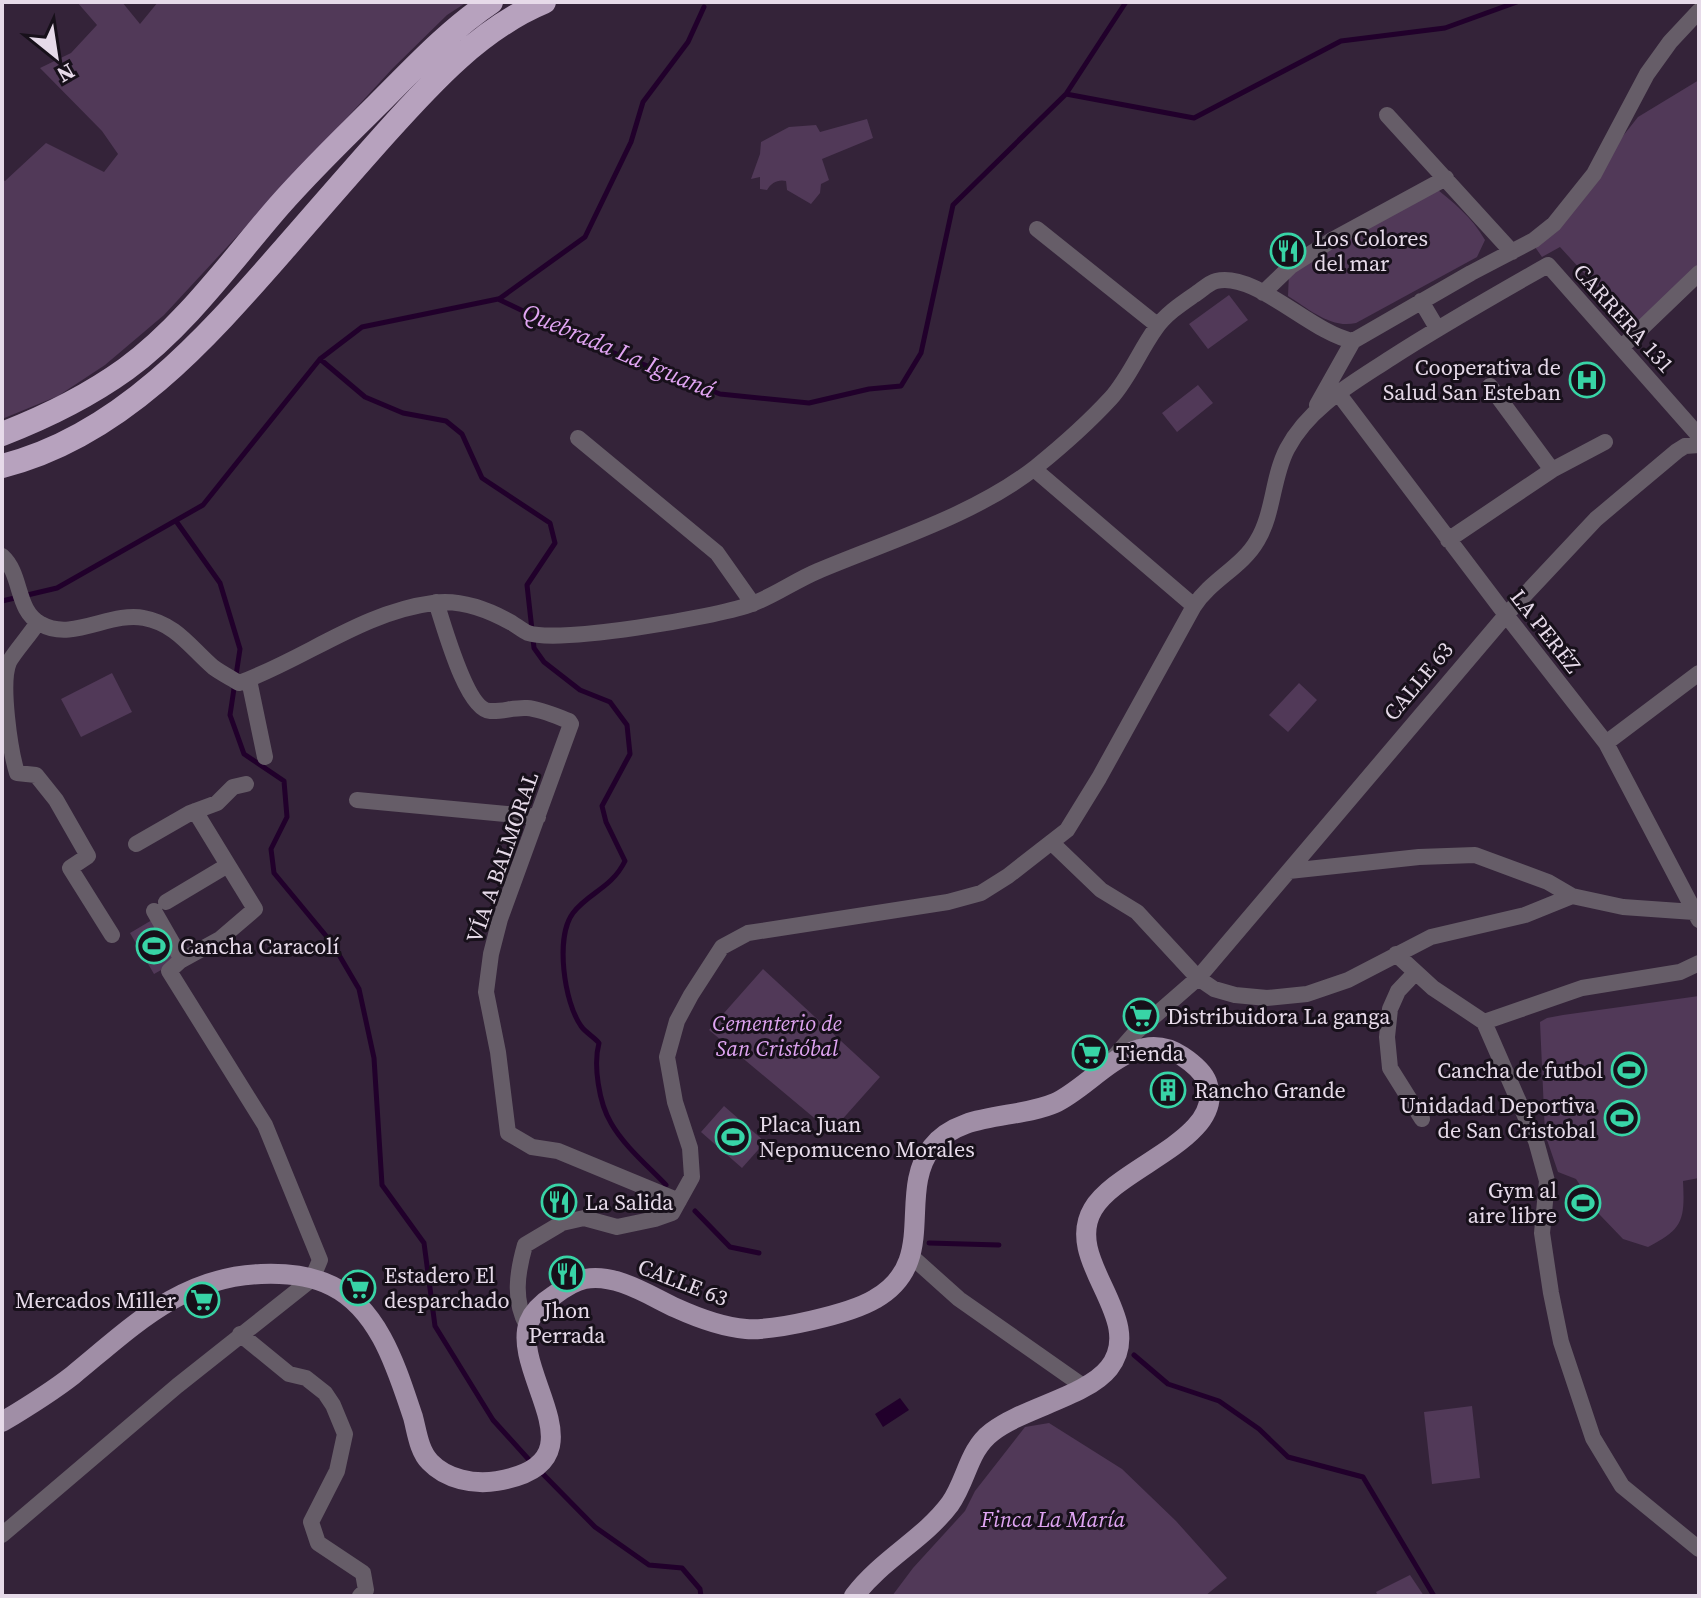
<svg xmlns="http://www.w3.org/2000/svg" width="1701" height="1598" font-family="'Source Serif 4',serif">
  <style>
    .green { fill: #513958 }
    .water { fill: #21002b }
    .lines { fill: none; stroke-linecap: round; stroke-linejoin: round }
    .stream { stroke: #21002b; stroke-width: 5 }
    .minor { stroke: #665d68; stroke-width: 16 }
    .major { stroke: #a08ea6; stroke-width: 20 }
    .highway { stroke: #b7a2be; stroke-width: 24 }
    .labels { text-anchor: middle; stroke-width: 6; stroke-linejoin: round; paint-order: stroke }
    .poi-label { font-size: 22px; fill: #e6dae9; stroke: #17101a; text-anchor: start }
    .street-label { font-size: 22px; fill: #e6dae9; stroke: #17101a }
    .park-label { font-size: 22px; font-style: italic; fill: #dfa4f2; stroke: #17101a }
    .water-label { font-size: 24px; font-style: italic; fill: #e1a5f3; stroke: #17101a }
  </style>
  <rect width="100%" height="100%" fill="#342339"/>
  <path class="green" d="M 77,2 L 122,2 L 140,24 L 158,2 L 467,2 L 447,15 L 393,68 L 164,315 L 105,365 L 58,396 L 2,419 L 2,179 L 5,181 L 46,143 L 104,172 L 118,154 L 102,131 L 40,68 L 71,53 L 97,25 Z
    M 1699,80 L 1699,268 L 1630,330 L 1612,310 L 1603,294 L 1560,247 L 1542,257 L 1528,237 L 1579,198 L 1596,170 L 1638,117 Z
    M 867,119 L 873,138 L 822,159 L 829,180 L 821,184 L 820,193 L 811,204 L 787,190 L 786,181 C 778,179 771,183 767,190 L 760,189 L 760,177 L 751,179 L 760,154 L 761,142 L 789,127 L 816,125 L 820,132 Z
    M 1433,186 C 1453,202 1472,217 1485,240 L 1477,257 L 1356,323 C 1331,329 1309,309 1288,296 L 1289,273 Z
    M 1229,295 L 1248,320 L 1208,349 L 1189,324 Z
    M 1198,385 L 1213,403 L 1177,432 L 1162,413 Z
    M 112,673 L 132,712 L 81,737 L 61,699 Z
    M 1299,683 L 1317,700 L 1288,732 L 1269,715 Z
    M 152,920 L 179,960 L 154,974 L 130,933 Z
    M 763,969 L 880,1077 L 831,1132 L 709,1030 Z
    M 1699,996 L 1699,1178 L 1683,1181 C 1685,1220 1683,1229 1648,1247 L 1623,1239 L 1599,1214 L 1576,1179 L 1558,1172 L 1545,1134 L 1540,1022 L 1547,1018 L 1563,1015 Z
    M 724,1106 L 765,1142 L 742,1168 L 701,1132 Z
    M 1472,1406 L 1480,1478 L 1432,1484 L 1424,1412 Z
    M 1049,1423 L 1122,1469 L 1176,1521 L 1227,1578 L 1205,1596 L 892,1596 L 913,1568 L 965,1511 L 975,1491 L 1025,1427 Z
    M 1410,1575 L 1424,1596 L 1378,1596 L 1376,1592 Z"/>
  <path class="water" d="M 900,1398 L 909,1410 L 883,1427 L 875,1414 Z"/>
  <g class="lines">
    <path class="stream" d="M 1066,94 L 1126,2
      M 499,299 L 585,237 L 631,142 L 643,102 L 688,42 L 704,7
      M 320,359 L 365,397 L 403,413 L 446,421 L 462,434 L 482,478 L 550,523 L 555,543 L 527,585 L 534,648 L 544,662 L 580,690 L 610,702 L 627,725 L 630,754 L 602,806 L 606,822 L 625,861 C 611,889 589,892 573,913 C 555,937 564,1002 581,1026 C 585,1032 594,1037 599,1043 C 593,1065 599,1103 611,1123 C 624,1146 648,1166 666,1185
      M 176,521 L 220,583 L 240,649 L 230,715 L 244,754 L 284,781 L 287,817 L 271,849 L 274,873 L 332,943 L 359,989 L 374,1058 L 382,1185 L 424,1243 L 435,1326 L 493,1420 L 531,1462
      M 2,601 L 57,588 L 203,505 L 320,359 L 362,327 L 498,299 L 596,346 L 720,394 L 809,403 L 869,389 L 901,386 L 921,353 L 953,205 L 1066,94 L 1194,118 L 1341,41 L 1445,28 L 1517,2
      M 695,1211 L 730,1247 L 759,1253
      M 929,1243 L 999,1245
      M 1134,1355 L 1168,1384 L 1219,1401 L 1259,1429 L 1288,1457 L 1363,1477 L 1434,1596
      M 538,1469 L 595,1527 L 649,1565 L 682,1568 L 700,1589 L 701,1596"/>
    <path class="minor" d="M 1387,115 L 1512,252
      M 1037,229 L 1157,325
      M 1263,293 L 1291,266 L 1332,240 L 1446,178
      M 1421,301 L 1437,328
      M 1622,347 L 1699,273
      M 1490,386 L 1552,470
      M 1338,393 L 1506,615 L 1606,743 L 1699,920
      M 1317,405 L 1353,341 L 1471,273 L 1534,240 L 1554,224 L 1594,174 L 1647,74 L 1670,42 L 1699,11
      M 578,438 L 717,553 L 753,604
      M 1034,469 L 1194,606
      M 1448,540 L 1552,470 L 1605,442
      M 2,556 C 23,575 15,610 41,624 C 72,642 111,611 144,618 C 176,624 190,647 213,667 C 221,673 231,678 239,683 C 305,659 363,612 433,603 C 460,599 489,610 512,623 C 517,626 523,631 528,633 C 559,644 715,617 749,605 C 773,597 794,581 818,571 C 889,541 975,515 1036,467 C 1062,446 1088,423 1111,398 C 1129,378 1140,350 1156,328 C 1166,314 1181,304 1194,295 C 1201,291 1208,283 1216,281 C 1255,271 1311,333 1353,341
      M 436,602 C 443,622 466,710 490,711 C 502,712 514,707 527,708 C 541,709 556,716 569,721 L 571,724 L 500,919 L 491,954 L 486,992 L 498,1052 L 508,1133 L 532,1147 L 558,1151 L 679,1201
      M 38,622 C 30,635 15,651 9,662 C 0,683 10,750 17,773 L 36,775 L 56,800 L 88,856 L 70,868 L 112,935
      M 249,680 L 265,757
      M 1606,743 L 1699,673
      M 357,800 L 538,817
      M 1052,843 L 1101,890 L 1137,912 L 1198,978 L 1214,989 L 1235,995 L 1267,998 L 1307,994 L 1348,980 L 1431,937 L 1525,915 L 1572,896
      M 136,844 L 190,813 L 217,803 L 233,787 L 246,784
      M 1289,871 L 1419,857 L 1475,855 L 1548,882 L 1572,896 L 1623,907 L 1694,912 L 1699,910
      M 166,902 L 228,865 L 195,811
      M 1396,954 L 1433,988 L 1484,1022
      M 180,961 L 220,939 L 255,909 L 228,865
      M 1699,963 L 1680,972 L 1582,988 L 1484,1022 L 1536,1141 L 1547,1181 L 1542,1233 L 1551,1293 L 1561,1342 L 1593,1438 L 1622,1486 L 1699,1549
      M 1415,973 L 1398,991 L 1390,1009 L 1387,1037 L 1390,1068 L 1422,1119
      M 1113,1058 L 1135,1033 L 1198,978 L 1506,615 L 1596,519 L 1677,451 L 1685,446 L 1699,445
      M 911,1256 L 959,1299 L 1083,1386
      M 527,1326 C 513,1300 517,1273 525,1245 L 562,1223 L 584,1218 L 617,1227 L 655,1219 L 672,1213 L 692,1177 L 690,1148 L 675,1102 L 667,1057 L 677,1021 L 691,995 L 722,947 L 748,933 L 948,902 L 981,893 L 1008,876 L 1067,830 L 1099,778 L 1194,606 C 1211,580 1242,567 1257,541 C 1274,513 1272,478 1287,449 C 1309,407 1353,383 1391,358 C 1442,325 1495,295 1548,265 L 1699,436
      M 240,1334 L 289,1374 L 306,1378 L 325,1393 L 333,1405 L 345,1434 L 337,1471 L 311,1522 L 318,1543 L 363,1573 L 366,1590 L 360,1596
      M 2,1535 L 177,1386 L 312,1279 L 320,1260 L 265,1125 L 169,971 L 180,961 L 181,958 L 154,911"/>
    <path class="major" d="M 2,1422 C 27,1407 50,1393 73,1375 C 132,1327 180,1277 261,1274 C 285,1273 310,1275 332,1286 C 380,1310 397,1370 413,1417 C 417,1432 419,1451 430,1462 C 446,1479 474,1485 497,1481 C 608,1463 510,1375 529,1322 C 534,1310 542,1303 553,1296 C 561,1290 574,1281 585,1279 C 616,1273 650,1296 676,1308 C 698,1318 722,1327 746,1329 C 775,1331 850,1314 875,1299 C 940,1262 896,1194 932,1147 C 960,1111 1016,1120 1055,1103 C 1094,1085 1134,1024 1182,1056 C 1191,1062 1203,1071 1207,1082 C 1228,1138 1118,1166 1093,1209 C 1062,1261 1148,1318 1109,1368 C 1087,1396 1023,1408 992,1432 C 968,1450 967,1480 950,1504 C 924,1539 882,1559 854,1596"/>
    <path class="highway" d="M 2,434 C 46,417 87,397 126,369 C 182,328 227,267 272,214 C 305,175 342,140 378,104 C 414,68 448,31 491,2
      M 2,466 C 122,436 208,336 286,247 C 319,209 352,171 386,133 C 431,83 481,28 544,2"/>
  </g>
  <defs>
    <g id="restaurant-ring" transform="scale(1.8)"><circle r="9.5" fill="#17101a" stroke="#38d4a6" stroke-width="1.5"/><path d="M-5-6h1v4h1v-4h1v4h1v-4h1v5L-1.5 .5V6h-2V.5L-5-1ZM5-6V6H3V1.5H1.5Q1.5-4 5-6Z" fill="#38d4a6"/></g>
    <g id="hospital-ring" transform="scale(1.8)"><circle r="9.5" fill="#17101a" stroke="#38d4a6" stroke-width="1.5"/><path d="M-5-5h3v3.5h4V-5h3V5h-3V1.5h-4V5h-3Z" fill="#38d4a6"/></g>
    <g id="stadium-ring" transform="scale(1.8)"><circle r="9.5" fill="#17101a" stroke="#38d4a6" stroke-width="1.5"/><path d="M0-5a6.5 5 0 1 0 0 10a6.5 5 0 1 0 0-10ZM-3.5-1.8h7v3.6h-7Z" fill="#38d4a6"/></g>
    <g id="supermarket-ring" transform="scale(1.8)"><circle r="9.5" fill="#17101a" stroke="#38d4a6" stroke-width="1.5"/><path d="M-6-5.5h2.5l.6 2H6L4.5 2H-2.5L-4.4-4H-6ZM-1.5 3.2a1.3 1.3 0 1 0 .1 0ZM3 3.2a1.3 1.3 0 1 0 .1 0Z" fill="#38d4a6"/></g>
    <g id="building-ring" transform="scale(1.8)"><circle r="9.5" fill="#17101a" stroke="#38d4a6" stroke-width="1.5"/><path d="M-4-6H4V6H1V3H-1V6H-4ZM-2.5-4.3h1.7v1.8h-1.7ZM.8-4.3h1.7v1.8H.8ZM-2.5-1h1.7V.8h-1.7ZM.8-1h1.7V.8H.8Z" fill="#38d4a6"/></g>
  </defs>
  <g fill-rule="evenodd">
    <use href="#restaurant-ring" x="1288" y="251"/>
    <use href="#hospital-ring" x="1587" y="380"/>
    <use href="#stadium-ring" x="154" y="946"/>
    <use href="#supermarket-ring" x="1141" y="1016"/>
    <use href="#supermarket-ring" x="1090" y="1053"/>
    <use href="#stadium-ring" x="1629" y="1070"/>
    <use href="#building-ring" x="1168" y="1090"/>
    <use href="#stadium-ring" x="1622" y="1118"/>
    <use href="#stadium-ring" x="733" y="1137"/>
    <use href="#restaurant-ring" x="559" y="1202"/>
    <use href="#stadium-ring" x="1583" y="1203"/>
    <use href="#restaurant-ring" x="567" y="1274"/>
    <use href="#supermarket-ring" x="358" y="1288"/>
    <use href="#supermarket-ring" x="202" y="1300"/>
  </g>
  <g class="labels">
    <g class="poi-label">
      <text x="1314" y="246">Los Colores<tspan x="1314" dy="25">del mar</tspan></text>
      <text x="1561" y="375" text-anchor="end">Cooperativa de<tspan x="1561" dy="25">Salud San Esteban</tspan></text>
      <text x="180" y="954">Cancha Caracolí</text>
      <text x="1167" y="1024">Distribuidora La ganga</text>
      <text x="1116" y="1061">Tienda</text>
      <text x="1603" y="1078" text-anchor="end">Cancha de futbol</text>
      <text x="1194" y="1098">Rancho Grande</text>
      <text x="1596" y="1113" text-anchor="end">Unidadad Deportiva<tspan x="1596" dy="25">de San Cristobal</tspan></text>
      <text x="759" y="1132">Placa Juan<tspan x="759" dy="25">Nepomuceno Morales</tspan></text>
      <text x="1557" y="1198" text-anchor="end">Gym al<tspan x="1557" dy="25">aire libre</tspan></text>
      <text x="585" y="1210">La Salida</text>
      <text x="384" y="1283">Estadero El<tspan x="384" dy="25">desparchado</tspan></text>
      <text x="176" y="1308" text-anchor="end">Mercados Miller</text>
      <text x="567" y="1318" text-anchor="middle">Jhon<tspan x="567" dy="25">Perrada</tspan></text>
    </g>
    <g class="street-label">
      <text transform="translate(1624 318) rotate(48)" y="8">CARRERA 131</text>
      <text transform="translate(1546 631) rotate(52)" y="8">LA PERÉZ</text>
      <text transform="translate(1418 681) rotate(-50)" y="8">CALLE 63</text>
      <text transform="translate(502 857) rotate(-71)" y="8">VÍA A BALMORAL</text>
      <text transform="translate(683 1282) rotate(21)" y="8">CALLE 63</text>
    </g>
    <g class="park-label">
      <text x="777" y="1031">Cementerio de<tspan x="777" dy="25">San Cristóbal</tspan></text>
      <text x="1053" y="1527">Finca La María</text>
    </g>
    <g class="water-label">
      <text transform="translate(619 351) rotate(23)" y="8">Quebrada La Iguaná</text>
    </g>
  </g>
  <rect width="1701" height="1598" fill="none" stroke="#e6dae9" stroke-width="8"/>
  <g transform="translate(56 56) rotate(150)" stroke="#17101a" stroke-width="6" paint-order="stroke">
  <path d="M0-6L14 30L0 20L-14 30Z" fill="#e6dae9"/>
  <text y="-12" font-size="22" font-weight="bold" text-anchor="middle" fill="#e6dae9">N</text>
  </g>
</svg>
